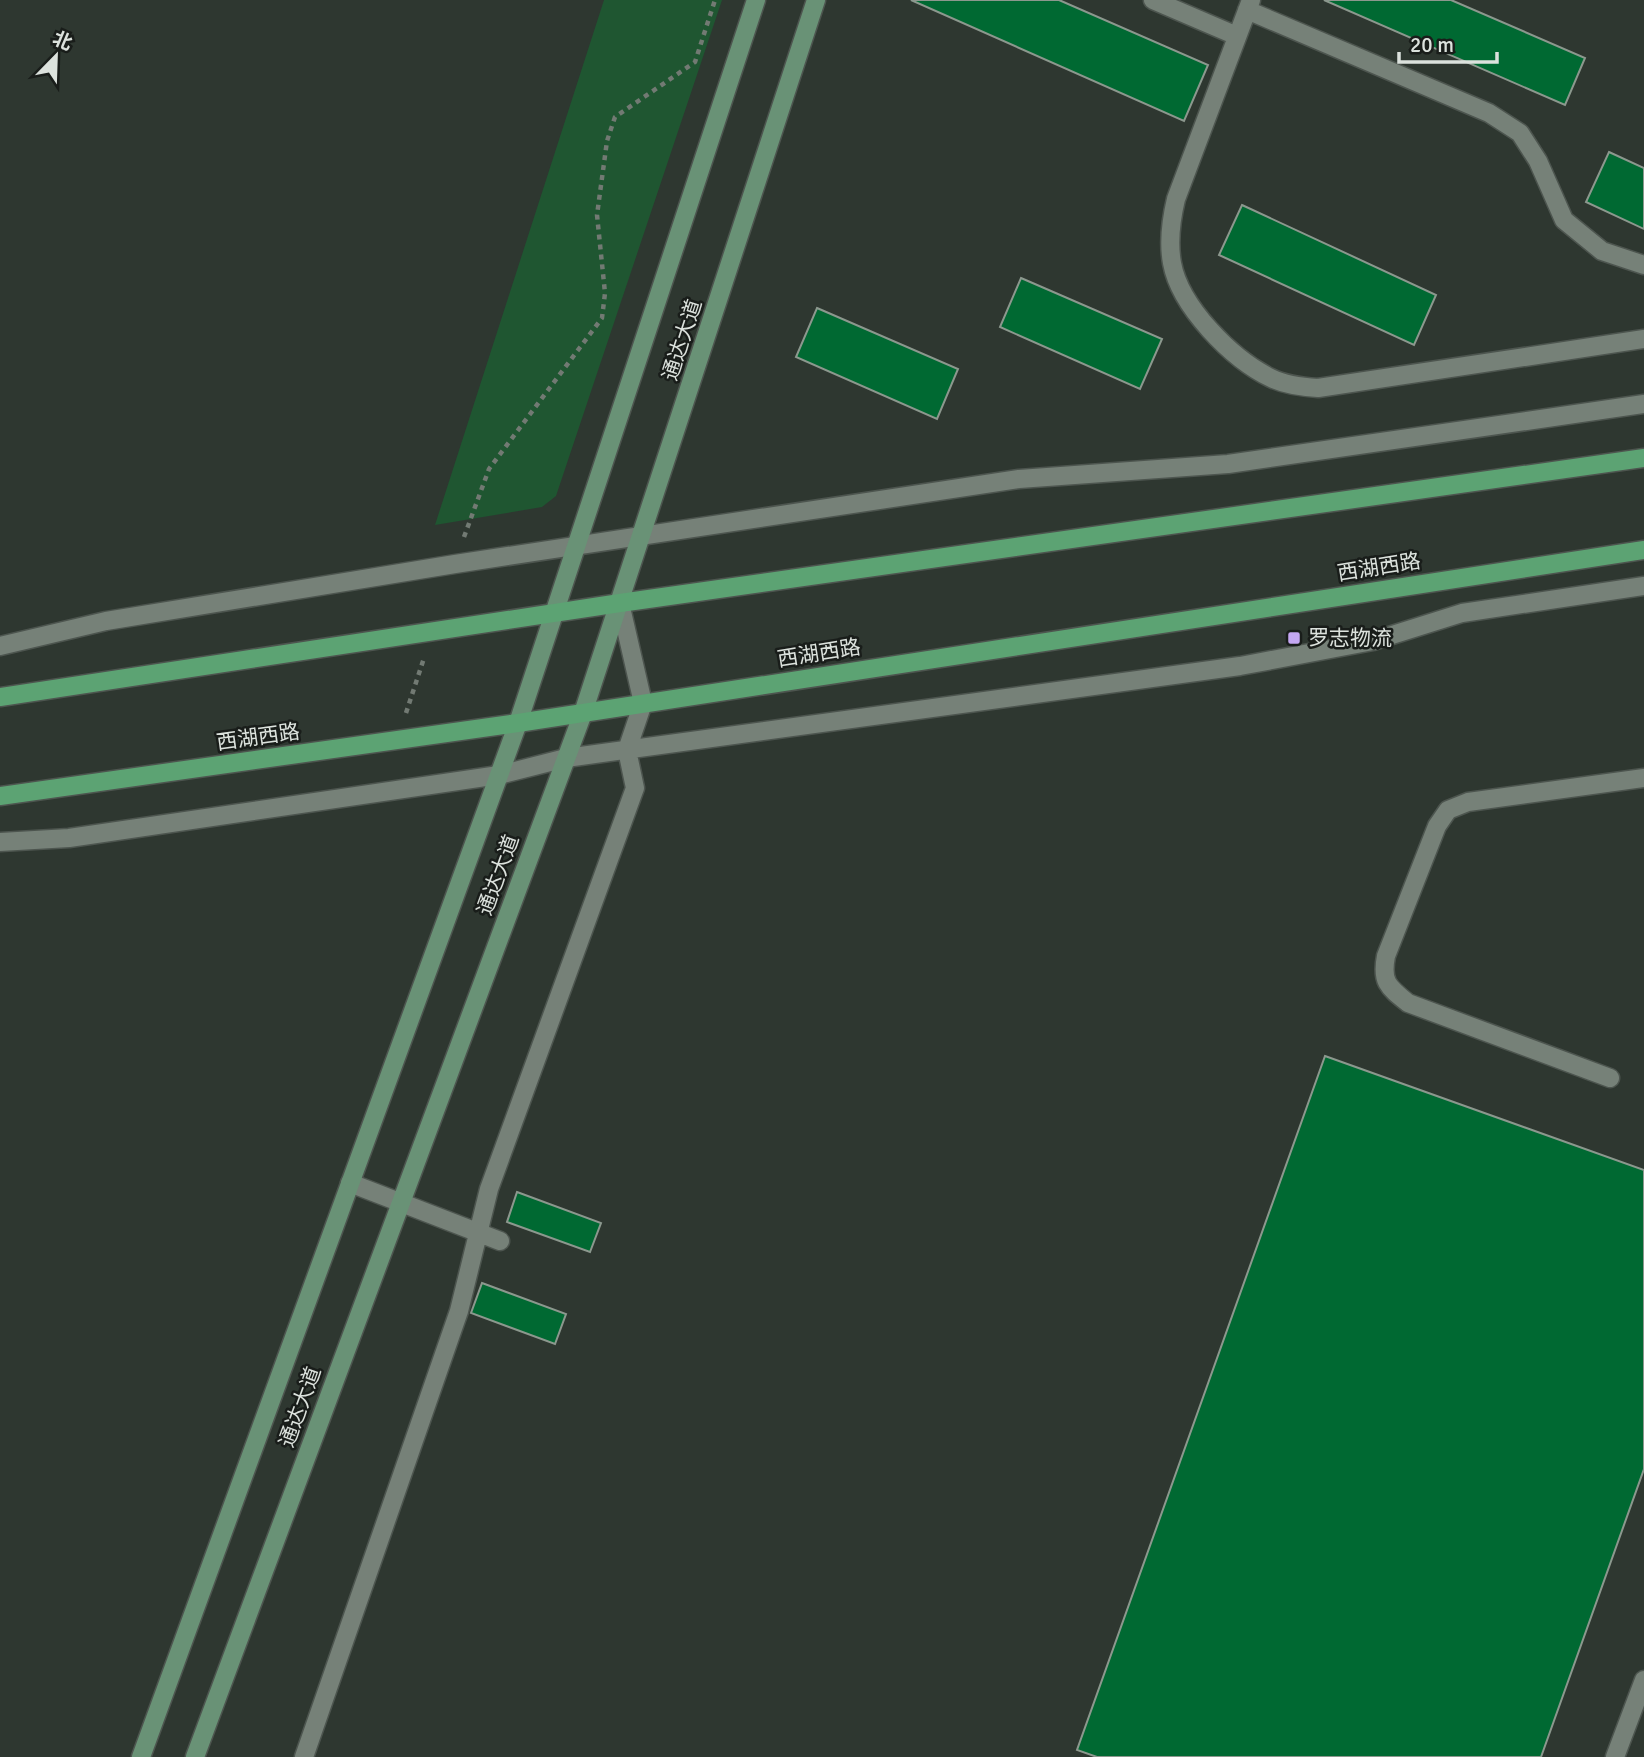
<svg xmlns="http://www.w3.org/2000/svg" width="1644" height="1757" font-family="Signika,'Noto Sans SC',sans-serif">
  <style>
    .green { fill: #1f5631 }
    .building { fill: #006932; stroke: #8c988e; stroke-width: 2 }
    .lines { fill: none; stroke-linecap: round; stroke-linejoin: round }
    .service-casing { stroke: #4d554f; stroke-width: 21 }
    .secondary-casing { stroke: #4d554f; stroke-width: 21 }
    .primary-casing { stroke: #4d554f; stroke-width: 21 }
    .path { stroke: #727a73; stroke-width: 4.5; stroke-dasharray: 5 5; stroke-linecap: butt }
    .service { stroke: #768178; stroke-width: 18 }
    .secondary { stroke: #699276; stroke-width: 18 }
    .primary { stroke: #5ca373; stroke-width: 18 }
    .poi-dot { fill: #c4a7f2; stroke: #191d1a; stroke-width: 2.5 }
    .labels { text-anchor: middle; stroke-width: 5; stroke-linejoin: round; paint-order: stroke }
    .street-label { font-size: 21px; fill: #dce2dd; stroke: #191d1a }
    .poi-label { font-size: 21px; fill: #dce2dd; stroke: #191d1a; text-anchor: start }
  </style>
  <rect width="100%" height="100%" fill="#2e3730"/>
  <path class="green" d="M 604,0 L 722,0 L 556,496 L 542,507 L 435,525 Z"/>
  <path class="building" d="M 911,0 L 1059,0 L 1208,65 L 1184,121 Z
    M 1324,0 L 1451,0 L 1585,58 L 1565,105 Z
    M 1609,152 L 1644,168 L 1644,229 L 1586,202 Z
    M 1242,205 L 1436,295 L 1414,345 L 1219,255 Z
    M 1021,278 L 1162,339 L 1140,389 L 1000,327 Z
    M 817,308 L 958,369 L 937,419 L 796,357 Z
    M 1325,1056 L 1644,1170 L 1644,1469 L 1541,1757 L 1097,1757 L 1077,1750 Z
    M 517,1192 L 601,1223 L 590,1252 L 507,1222 Z
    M 482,1283 L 566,1314 L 555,1344 L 471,1313 Z"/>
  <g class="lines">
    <g class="service-casing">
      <path id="service" d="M 1153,0 L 1237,36
        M 1251,0 L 1176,199 C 1171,220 1168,241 1172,263 C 1180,307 1232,359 1271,378 C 1285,385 1302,387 1318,388 L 1644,339
        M 1247,10 L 1489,113 L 1520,133 L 1538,161 L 1564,220 L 1602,251 L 1644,265
        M 0,646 L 106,621 L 455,564 L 1019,479 L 1228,464 L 1644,404
        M 0,842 L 69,838 L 499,775 L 566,758 L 1240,666 L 1373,641 L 1462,613 L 1644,586
        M 1610,1078 L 1408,1003 C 1388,987 1381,982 1386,956 L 1437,826 L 1448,810 L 1468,802 L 1644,778
        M 350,1183 L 500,1241
        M 304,1757 L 459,1311 L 489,1189 L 635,788 L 627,750 L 643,703 L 620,603
        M 1615,1757 L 1644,1680"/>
    </g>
    <g class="secondary-casing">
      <path id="secondary" d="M 141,1757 L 518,723 L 756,0
        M 195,1757 L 583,713 L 816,0"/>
    </g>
    <g class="primary-casing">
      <path id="primary" d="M 0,697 L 620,603 L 1644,458
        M 0,796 L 518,723 L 1644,550"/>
    </g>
    <path class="path" d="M 464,537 L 489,469 L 602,318 L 605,293 L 597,215 L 607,141 L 615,117 L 695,62 L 715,0
      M 406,713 L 424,658"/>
    <use href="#service" class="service"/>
    <use href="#secondary" class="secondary"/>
    <use href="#primary" class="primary"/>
  </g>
  <rect class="poi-dot" x="1287" y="631" width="14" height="14" rx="3.5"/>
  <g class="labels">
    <g class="street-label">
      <text transform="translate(682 340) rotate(-72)" y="7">通达大道</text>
      <text transform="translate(1379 567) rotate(-9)" y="7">西湖西路</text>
      <text transform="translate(819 653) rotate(-9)" y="7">西湖西路</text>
      <text transform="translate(258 737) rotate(-8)" y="7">西湖西路</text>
      <text transform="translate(498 875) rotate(-70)" y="7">通达大道</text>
      <text transform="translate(300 1407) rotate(-70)" y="7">通达大道</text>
    </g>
    <g class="poi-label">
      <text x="1308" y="645">罗志物流</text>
    </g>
  </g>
  <g transform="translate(56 56) rotate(23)" stroke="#191d1a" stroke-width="5" paint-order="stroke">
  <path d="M0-5L12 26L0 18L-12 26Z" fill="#dce2dd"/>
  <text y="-10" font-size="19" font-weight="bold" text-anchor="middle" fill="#dce2dd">北</text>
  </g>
  <path d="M1399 52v10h98v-10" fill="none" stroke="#dce2dd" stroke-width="3.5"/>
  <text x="1410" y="52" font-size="21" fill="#dce2dd" stroke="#191d1a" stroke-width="5" paint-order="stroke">20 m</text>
</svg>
